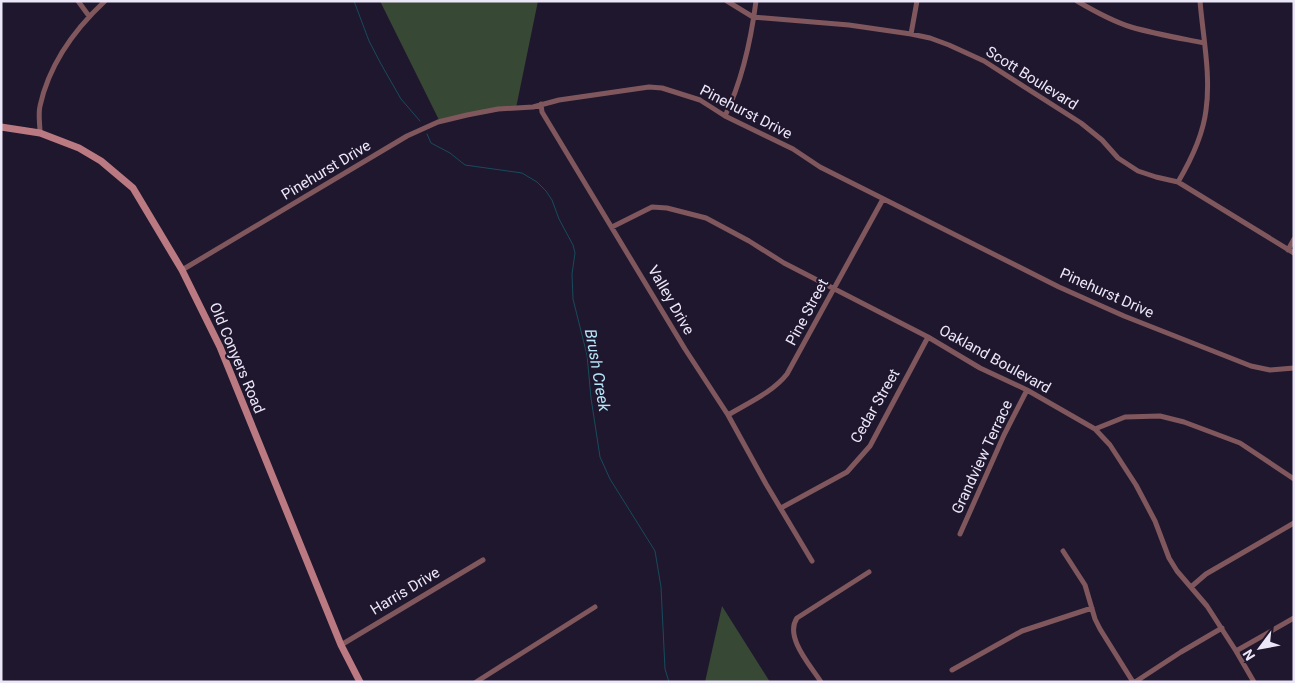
<svg xmlns="http://www.w3.org/2000/svg" width="1295" height="683" font-family="Roboto,sans-serif">
  <style>
    .green { fill: #374834 }
    .lines { fill: none; stroke-linecap: round; stroke-linejoin: round }
    .stream { stroke: #184b5e; stroke-width: 1 }
    .street { stroke: #80575d; stroke-width: 5 }
    .secondary { stroke: #bb7982; stroke-width: 7 }
    .labels { text-anchor: middle; stroke-width: 4.5; stroke-linejoin: round; paint-order: stroke }
    .street-label { font-size: 15px; fill: #ece7f8; stroke: #1f172d }
    .water-label { font-size: 16px; font-style: italic; fill: #b8e7fb; stroke: #1f172d }
  </style>
  <rect width="100%" height="100%" fill="#1f172d"/>
  <path class="green" d="M 380,1 L 538,1 L 516,108 L 440,122 Z
    M 722,606 L 770,682 L 705,682 Z"/>
  <g class="lines">
    <path class="stream" d="M 354,1 L 369,41 L 381,64 L 401,99 L 420,121
      M 427,134 L 431,143 L 450,153 L 465,165 L 522,173 L 537,182 L 546,191 L 552,200 L 559,219 L 573,245 L 575,253 L 572,274 L 573,299 L 587,355 L 591,398 L 600,457 L 610,479 L 655,551 L 661,587 L 665,669 L 669,682"/>
    <path class="street" d="M 78,1 L 89,16
      M 727,1 L 753,17 L 849,25 L 911,34 L 930,38 L 949,45 L 984,61 L 1081,123 L 1102,140 L 1118,158 L 1138,171 L 1156,177 L 1178,182 L 1294,253
      M 1077,1 C 1094,11 1112,21 1131,27 C 1155,34 1179,38 1204,43
      M 911,34 L 917,1
      M 541,104 L 542,112 L 685,349 L 728,415 L 766,484 L 812,561
      M 725,116 C 742,81 751,40 756,1
      M 40,133 C 40,124 38,114 40,106 C 49,65 75,29 105,1
      M 1178,182 C 1191,160 1203,136 1206,110 C 1211,75 1203,37 1200,1
      M 612,227 L 652,207 L 667,208 L 706,218 L 749,241 L 784,263 L 928,337 L 980,368 L 1027,390 L 1095,429 L 1110,445 L 1136,485 L 1155,521 L 1169,558 L 1177,571 L 1207,606 L 1236,651 L 1254,682
      M 1288,250 L 1294,239
      M 182,270 L 407,136 L 438,122 L 467,115 L 498,109 L 533,107 L 559,100 L 649,87 L 662,88 L 700,100 L 725,116 L 793,149 L 820,167 L 1059,287 L 1124,316 L 1251,366 L 1270,370 L 1294,368
      M 728,415 C 748,403 773,392 787,374 L 883,199
      M 1095,429 L 1125,417 L 1160,416 L 1184,422 L 1240,443 L 1294,479
      M 781,508 L 847,472 L 870,446 L 928,337
      M 960,534 L 1004,435 L 1027,390
      M 1063,551 L 1085,585 L 1095,619 L 1100,629 L 1133,682
      M 1191,587 L 1206,574 L 1294,523
      M 341,645 L 483,560
      M 1236,651 L 1294,618
      M 952,670 L 1022,631 L 1092,608
      M 476,682 L 595,607
      M 821,682 C 811,666 784,637 797,618 L 869,572
      M 1135,682 L 1181,652 L 1222,628"/>
    <path class="secondary" d="M 1,127 L 40,133 L 79,148 L 101,161 L 133,188 L 182,270 L 220,347 L 341,645 L 360,682"/>
  </g>
  <g class="labels">
    <g class="street-label">
      <text transform="translate(1032 78) rotate(32)" y="5">Scott Boulevard</text>
      <text transform="translate(746 112) rotate(27)" y="5">Pinehurst Drive</text>
      <text transform="translate(326 170) rotate(-31)" y="5">Pinehurst Drive</text>
      <text transform="translate(1107 293) rotate(24)" y="5">Pinehurst Drive</text>
      <text transform="translate(671 300) rotate(60)" y="5">Valley Drive</text>
      <text transform="translate(807 312) rotate(-62)" y="5">Pine Street</text>
      <text transform="translate(237 358) rotate(67)" y="5">Old Conyers Road</text>
      <text transform="translate(995 359) rotate(29)" y="5">Oakland Boulevard</text>
      <text transform="translate(875 406) rotate(-60)" y="5">Cedar Street</text>
      <text transform="translate(982 457) rotate(-65)" y="5">Grandview Terrace</text>
      <text transform="translate(405 591) rotate(-31)" y="5">Harris Drive</text>
    </g>
    <g class="water-label">
      <text transform="translate(598 370) rotate(80)" y="6">Brush Creek</text>
    </g>
  </g>
  <rect width="1295" height="683" fill="none" stroke="#ece7f8" stroke-width="5"/>
  <g transform="translate(1260 648) rotate(238)" stroke="#1f172d" stroke-width="4" paint-order="stroke">
  <path d="M0-4L9 19L0 12L-9 19Z" fill="#ece7f8"/>
  <text y="-8" font-size="14" font-weight="bold" text-anchor="middle" fill="#ece7f8">N</text>
  </g>
</svg>
